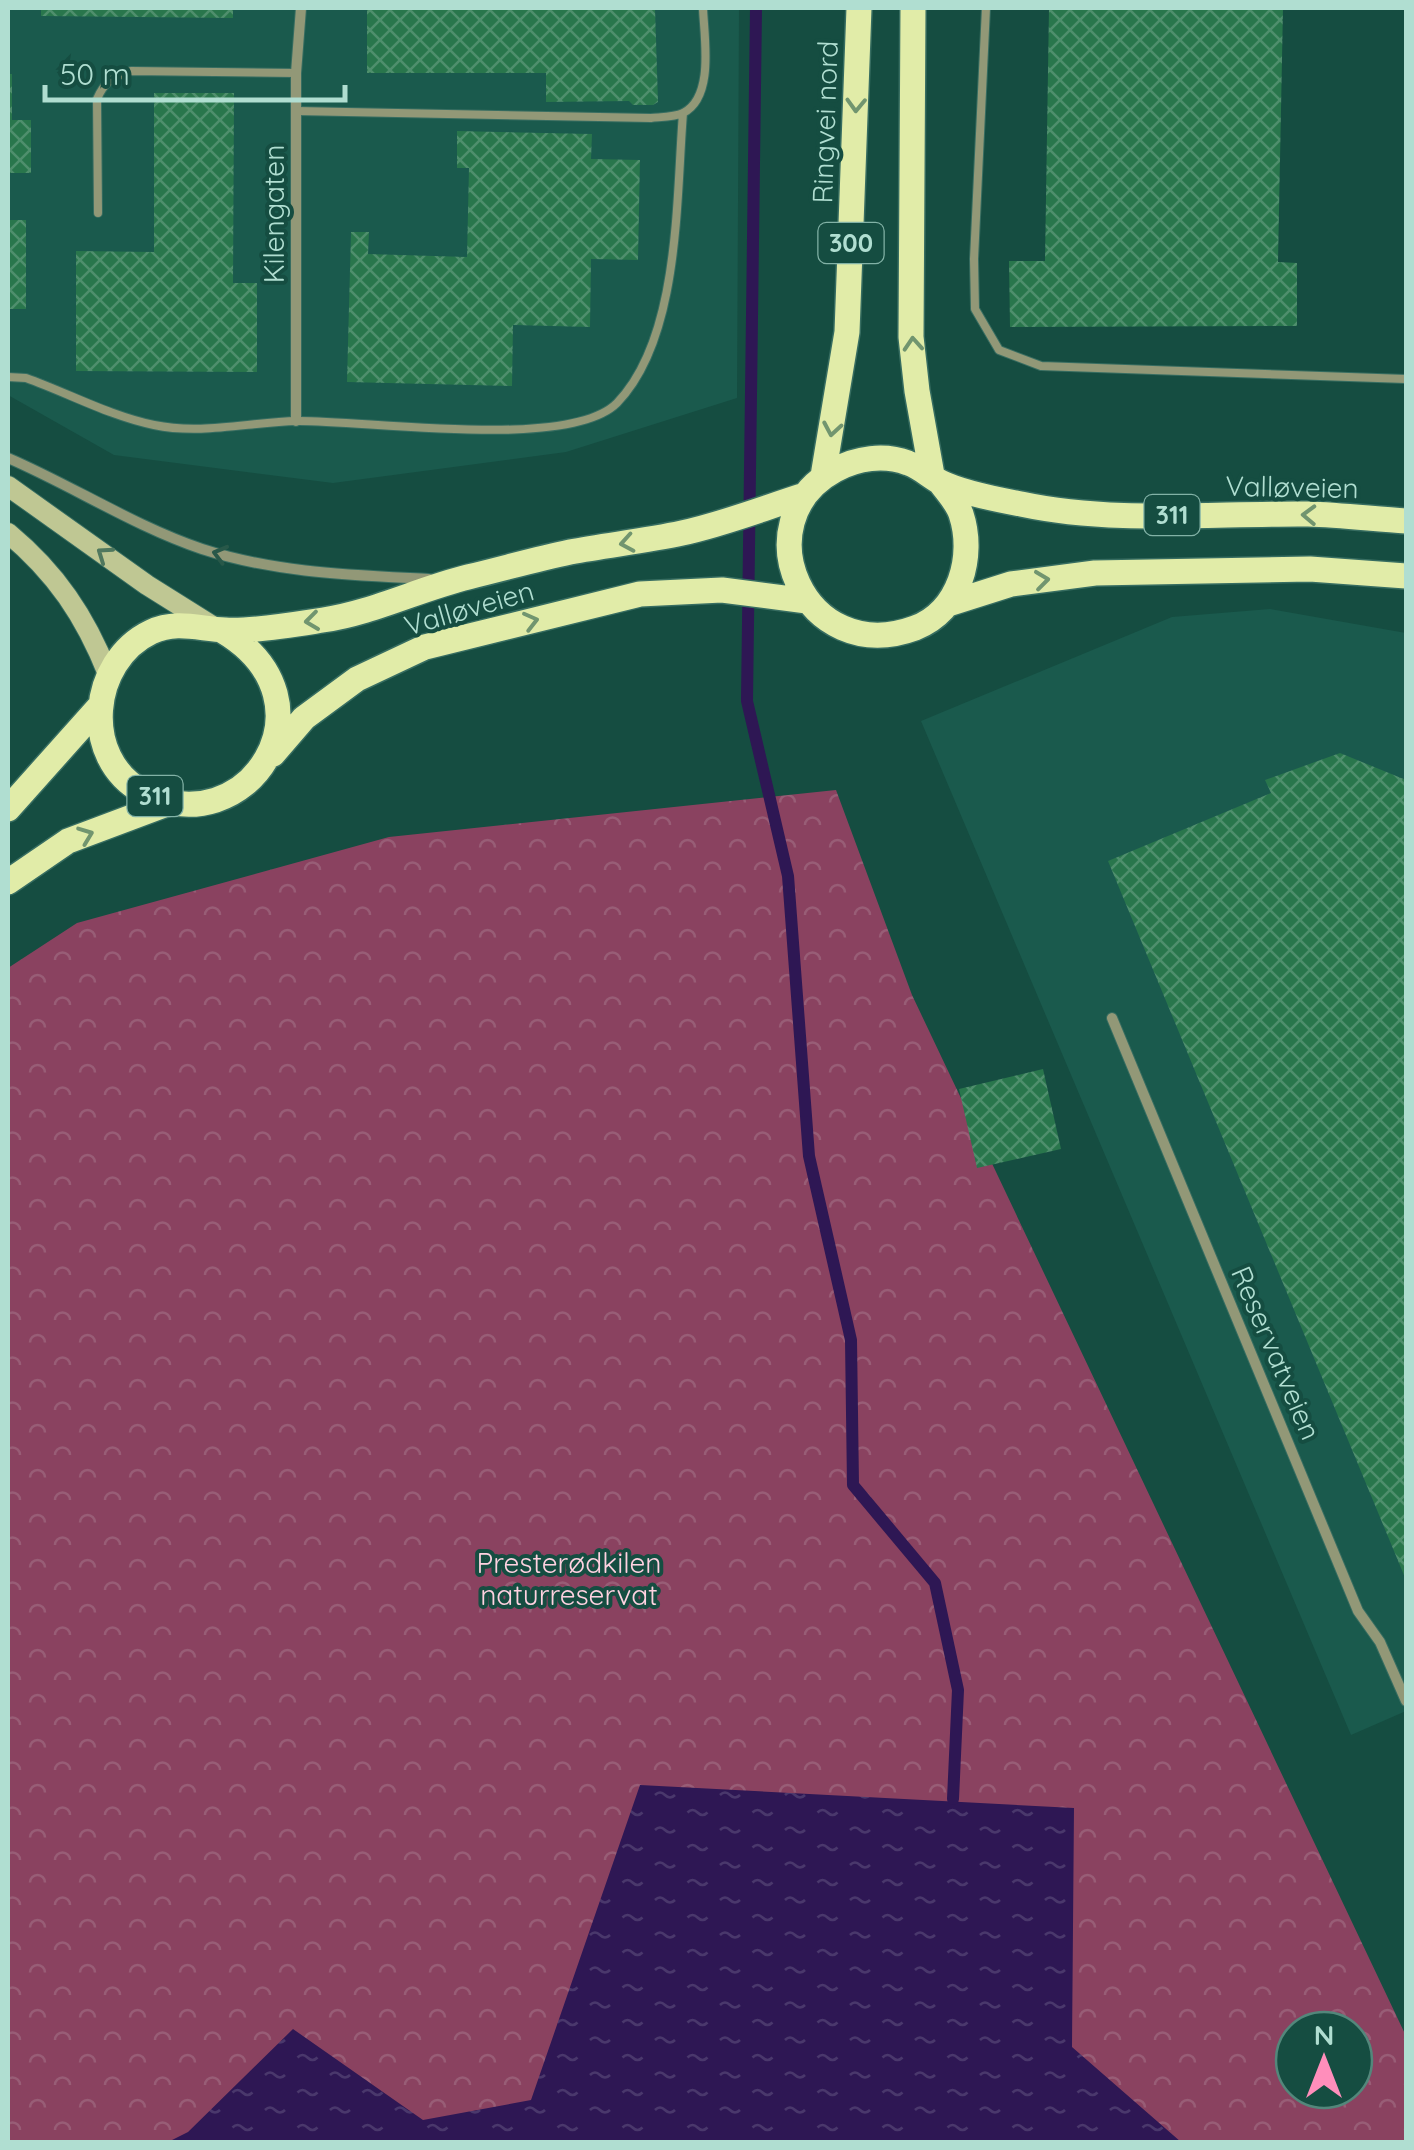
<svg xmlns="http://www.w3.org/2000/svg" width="1414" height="2150" font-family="Quicksand,sans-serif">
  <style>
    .built { fill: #1a5a4d }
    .park { fill: url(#park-crowns); fill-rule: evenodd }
    .water { fill: url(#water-ripples) }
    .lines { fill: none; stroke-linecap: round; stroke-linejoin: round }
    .stream { stroke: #2e1754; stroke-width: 12 }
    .building { fill: url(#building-cross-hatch) }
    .service-casing { stroke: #376d61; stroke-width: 10 }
    .minor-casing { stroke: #376d61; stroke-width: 12 }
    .secondary-casing { stroke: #376d61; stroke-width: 22 }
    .primary-casing { stroke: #376d61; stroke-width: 28 }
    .service { stroke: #929877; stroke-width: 8 }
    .minor { stroke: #929877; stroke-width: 10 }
    .secondary { stroke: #bfc793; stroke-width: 20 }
    .primary { stroke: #e1eca8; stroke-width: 25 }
    .oneway { stroke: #71956f }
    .oneway2 { stroke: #50785e }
    .oneway3 { stroke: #285849 }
    .labels { text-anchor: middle; stroke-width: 8; stroke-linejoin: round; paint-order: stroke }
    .shield { fill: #154d41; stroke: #82b2a6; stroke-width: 2.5 }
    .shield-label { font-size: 25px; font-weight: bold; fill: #b0ded1 }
    .street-label { font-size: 28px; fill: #b0ded1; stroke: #154d41 }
    .park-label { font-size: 28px; fill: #ffd2e1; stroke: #154d41 }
  </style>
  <defs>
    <pattern id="park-crowns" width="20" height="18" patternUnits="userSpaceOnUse" patternTransform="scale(2.5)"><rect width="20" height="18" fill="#8a4260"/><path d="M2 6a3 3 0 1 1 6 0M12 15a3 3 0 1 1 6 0" fill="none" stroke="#985d76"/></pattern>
    <pattern id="water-ripples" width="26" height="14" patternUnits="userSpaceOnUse" patternTransform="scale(2.5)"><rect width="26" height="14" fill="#2e1754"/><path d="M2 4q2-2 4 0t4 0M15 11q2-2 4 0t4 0" fill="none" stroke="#4a386c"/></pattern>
    <pattern id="building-cross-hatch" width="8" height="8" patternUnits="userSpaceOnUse" patternTransform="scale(2.5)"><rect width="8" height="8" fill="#29764c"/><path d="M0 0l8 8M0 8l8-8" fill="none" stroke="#4f8f6d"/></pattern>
  </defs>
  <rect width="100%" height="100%" fill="#154d41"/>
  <path class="built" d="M 8,8 L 739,8 L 737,398 L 566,452 L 333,483 L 114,455 L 8,395 Z
    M 1270,609 L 1406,633 L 1406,1711 L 1351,1735 L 921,721 L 1172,617 Z"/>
  <path class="park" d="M 836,790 L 912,995 L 1406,2036 L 1406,2142 L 8,2142 L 8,968 L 77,923 L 389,837 ZM 1294,2030 L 1354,2030 L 1354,2090 L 1294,2090 Z"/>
  <path class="water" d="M 640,1785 L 1074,1808 L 1072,2047 L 1181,2142 L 168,2142 L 188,2132 L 293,2029 L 423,2120 L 531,2100 Z"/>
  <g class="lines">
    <path class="stream" d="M 756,8 L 747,701 L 788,876 L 809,1156 L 851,1340 L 853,1485 L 935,1583 L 958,1690 L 953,1799"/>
  </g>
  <path class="building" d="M 41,8 L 233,8 L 233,18 L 41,16 Z
    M 367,8 L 655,8 L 658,102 L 653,105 L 633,105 L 629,101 L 546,102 L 546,73 L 367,73 Z
    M 1049,8 L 1283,8 L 1278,262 L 1297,263 L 1297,326 L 1010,327 L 1009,261 L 1045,261 Z
    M 8,74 L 12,74 L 12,120 L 31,120 L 31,173 L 8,173 Z
    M 154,93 L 234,93 L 233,283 L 257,283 L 257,372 L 76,371 L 76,251 L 154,252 Z
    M 457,131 L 592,134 L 591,159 L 640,160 L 638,260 L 591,259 L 590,327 L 513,325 L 512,386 L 347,382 L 351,232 L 369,232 L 368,254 L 467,257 L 469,168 L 457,168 Z
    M 8,220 L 26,220 L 26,309 L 8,309 Z
    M 1340,753 L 1406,780 L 1406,1580 L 1108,861 L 1271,793 L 1265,780 Z
    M 1043,1069 L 1061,1149 L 977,1168 L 959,1089 Z"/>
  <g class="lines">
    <g class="service-casing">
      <path id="service" d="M 986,8 L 974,259 L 975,309 L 999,350 L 1041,366 L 1406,379
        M 296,111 L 651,118 C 660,117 675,117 683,113 C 715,97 704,37 703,8
        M 98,213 L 97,99 C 104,82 113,77 131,71 L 296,73
        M 8,377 L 26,378 C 68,393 110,416 154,425 C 202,435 249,422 297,421 C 367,420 569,451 617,403 C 680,338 676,200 683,113"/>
    </g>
    <g class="minor-casing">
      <path id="minor" d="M 296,421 L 296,73 L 301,8
        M 8,458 C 73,486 134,526 202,549 C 276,573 353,575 429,579
        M 1112,1018 L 1358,1611 L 1380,1642 L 1406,1701"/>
    </g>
    <g class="secondary-casing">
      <path id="secondary" d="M 8,486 L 147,585 L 214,627
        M 8,533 C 56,573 85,616 108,674"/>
    </g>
    <g class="primary-casing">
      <path id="primary" d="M 913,8 L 911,337 L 917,391 L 932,475
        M 823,476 L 847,332 L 859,8
        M 940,482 C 947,492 957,502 961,514 C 975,556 960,611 915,628 C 804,669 741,521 835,470 C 857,458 884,454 908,463 C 920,467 929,476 940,482 C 960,492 999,500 1021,504 C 1115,524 1212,513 1308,514 C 1341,515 1374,519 1406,521
        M 948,604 L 1011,584 L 1095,573 L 1310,569 L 1406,576
        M 223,631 C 342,702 246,847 143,792 C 80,758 90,661 151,632 C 177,620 199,629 225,630 C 250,632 297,624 323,620 C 372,613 419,589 468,577 C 502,569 536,559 570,552 C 607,545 645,541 682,533 C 724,524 764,508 805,495
        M 273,754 L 304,718 L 357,679 L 425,647 L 640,594 L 722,590 L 807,601
        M 8,809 L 99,707
        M 8,882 L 68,841 L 172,802"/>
    </g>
    <use href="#service" class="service"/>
    <use href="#minor" class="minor"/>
    <use href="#secondary" class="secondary"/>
    <use href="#primary" class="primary"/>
  </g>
  <defs><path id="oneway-chevron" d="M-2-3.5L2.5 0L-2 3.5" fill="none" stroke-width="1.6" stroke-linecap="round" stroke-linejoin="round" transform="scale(2.5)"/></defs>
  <g class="oneway">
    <use href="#oneway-chevron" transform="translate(856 105) rotate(92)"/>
    <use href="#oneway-chevron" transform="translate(913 344) rotate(-94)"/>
    <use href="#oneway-chevron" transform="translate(832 429) rotate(100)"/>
    <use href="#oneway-chevron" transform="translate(1309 515) rotate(-178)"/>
    <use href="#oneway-chevron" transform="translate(627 543) rotate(170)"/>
    <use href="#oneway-chevron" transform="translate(1042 580) rotate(-7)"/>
    <use href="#oneway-chevron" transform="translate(312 621) rotate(173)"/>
    <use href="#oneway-chevron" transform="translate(531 621) rotate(-14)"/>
    <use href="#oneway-chevron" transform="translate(86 835) rotate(-21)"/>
  </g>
  <use class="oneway2" href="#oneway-chevron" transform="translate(104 554) rotate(-145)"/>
  <use class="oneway3" href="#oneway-chevron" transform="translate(220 554) rotate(-165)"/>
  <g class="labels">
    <g class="shield">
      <rect x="818.5" y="223" width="65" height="40" rx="8"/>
      <rect x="1144.5" y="495" width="55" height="40" rx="8"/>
      <rect x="127.5" y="776" width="55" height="40" rx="8"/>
    </g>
    <g class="shield-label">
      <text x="851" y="252">300</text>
      <text x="1172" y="524">311</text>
      <text x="155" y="805">311</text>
    </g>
    <g class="street-label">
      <text transform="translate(825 122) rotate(-88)" y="10">Ringvei nord</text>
      <text transform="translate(274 214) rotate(-90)" y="10">Kilengaten</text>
      <text transform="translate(1292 487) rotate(1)" y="10">Valløveien</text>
      <text transform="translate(469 608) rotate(-16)" y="10">Valløveien</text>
      <text transform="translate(1276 1353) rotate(67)" y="10">Reservatveien</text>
    </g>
    <g class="park-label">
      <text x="569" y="1573">Presterødkilen<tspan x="569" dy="32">naturreservat</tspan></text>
    </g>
  </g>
  <rect width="1414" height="2150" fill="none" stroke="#b0ded1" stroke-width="20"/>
  <g transform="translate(1324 2060)"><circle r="48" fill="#154d41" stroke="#53877b" stroke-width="2.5"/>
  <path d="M0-8L18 38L0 25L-18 38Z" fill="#ff8ebb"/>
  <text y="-15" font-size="28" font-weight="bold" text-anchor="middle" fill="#b0ded1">N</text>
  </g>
  <path d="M45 85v15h300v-15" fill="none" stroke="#b0ded1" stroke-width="5"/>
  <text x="60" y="85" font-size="30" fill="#b0ded1" stroke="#154d41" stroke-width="8" paint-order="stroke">50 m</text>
</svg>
